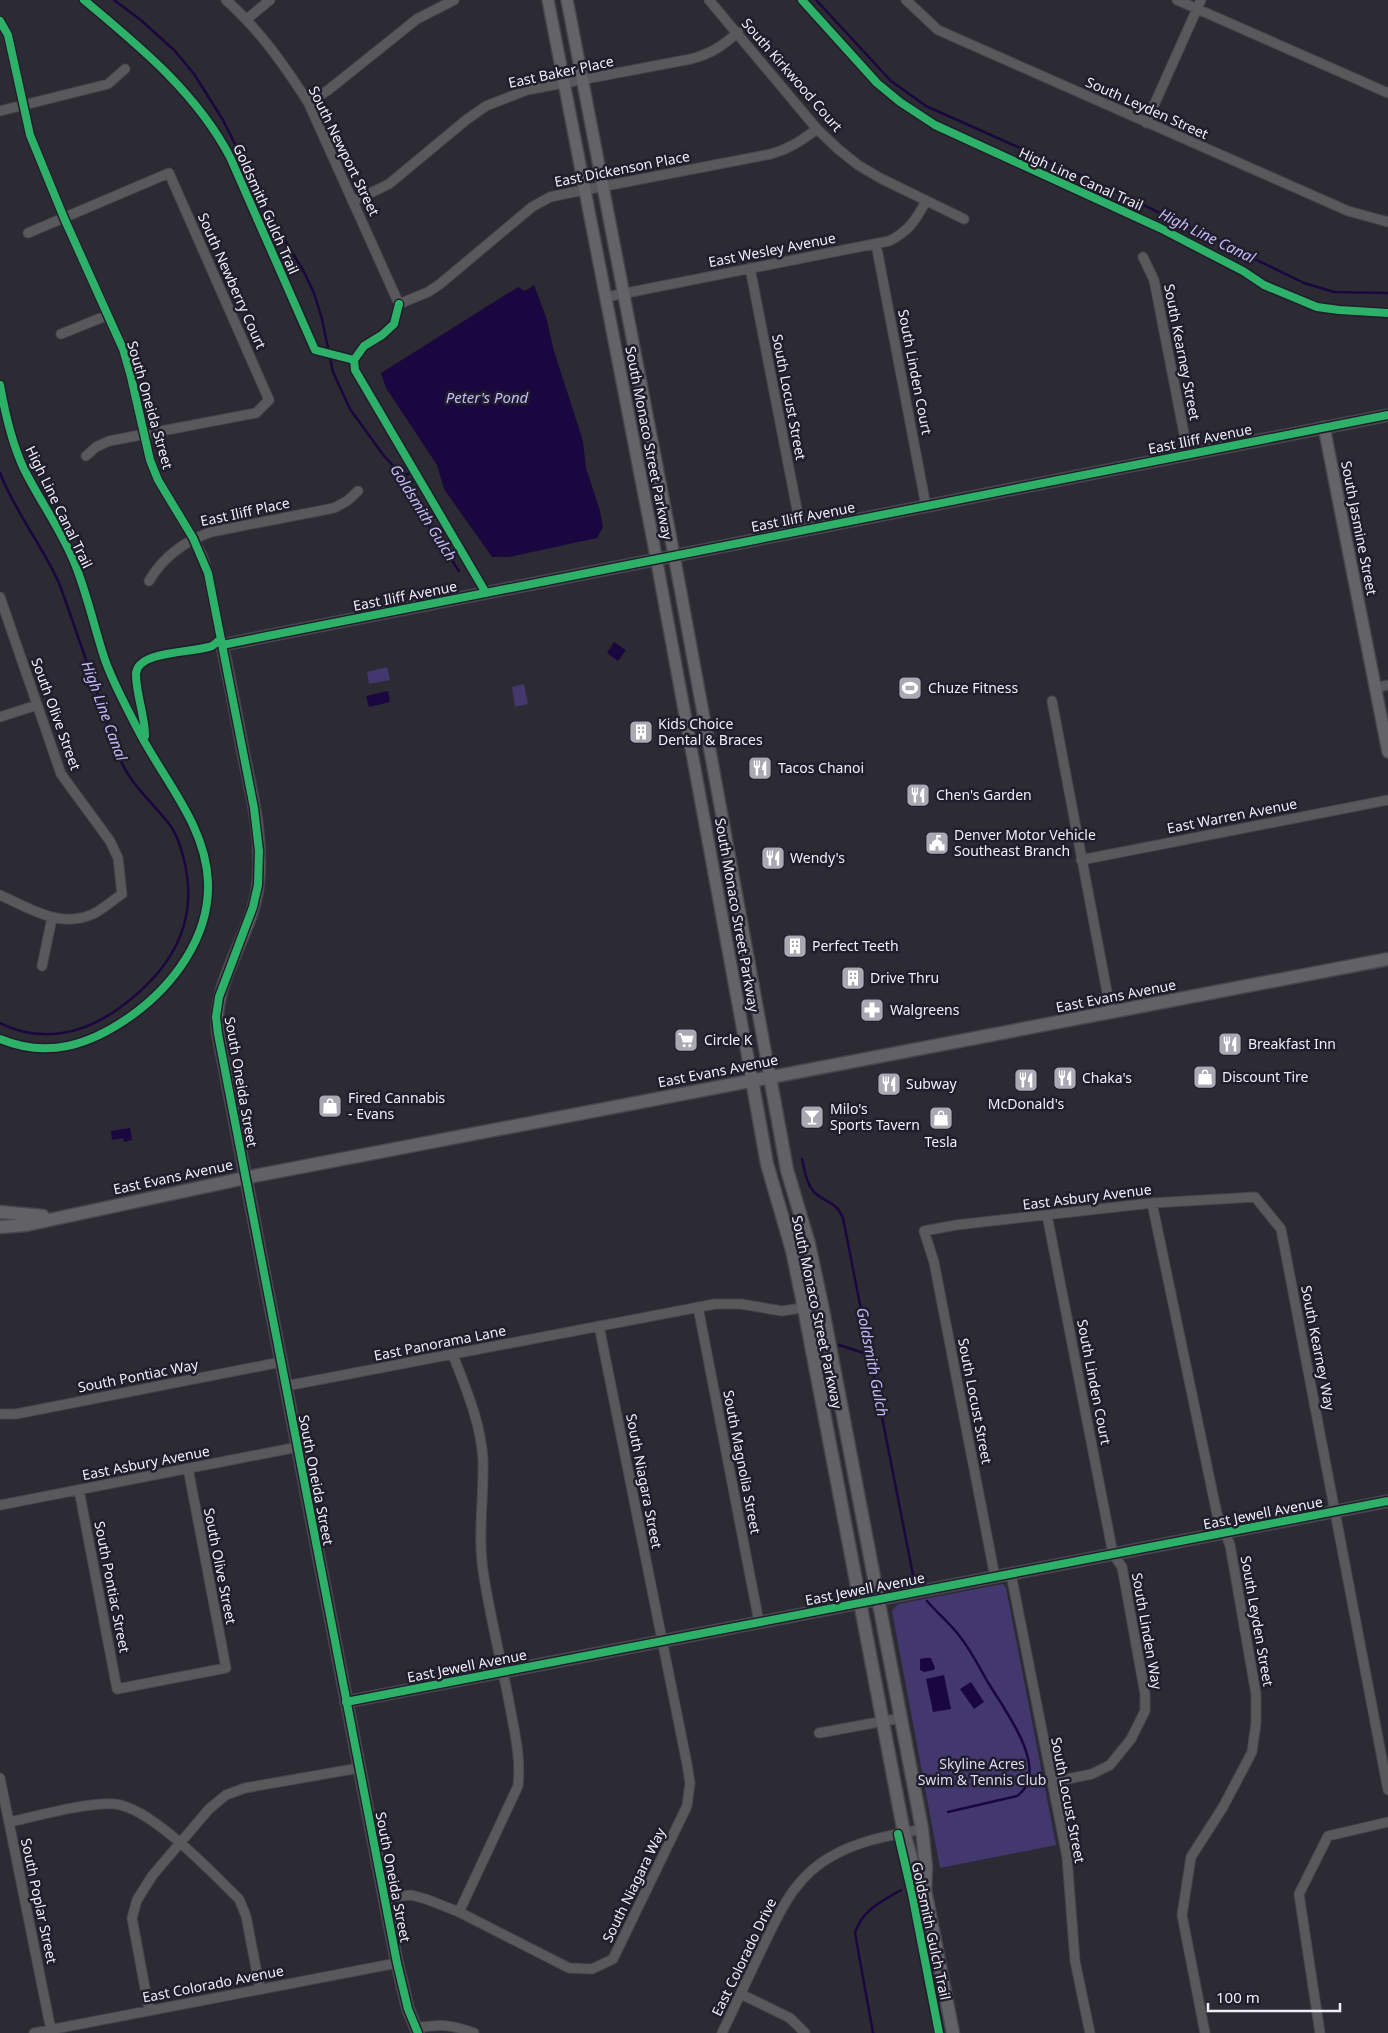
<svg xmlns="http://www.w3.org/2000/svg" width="1388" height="2033" font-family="'Noto Sans',sans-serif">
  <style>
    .green { fill: #43386e }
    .water { fill: #1b073f }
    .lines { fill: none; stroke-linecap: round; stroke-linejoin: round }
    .stream { stroke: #1b073f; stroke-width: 2.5 }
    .street-casing { stroke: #48464d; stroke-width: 11 }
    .secondary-casing { stroke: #48464d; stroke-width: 14 }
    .primary-casing { stroke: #48464d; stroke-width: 15 }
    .street { stroke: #59595c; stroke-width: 9 }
    .secondary { stroke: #646368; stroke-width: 11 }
    .primary { stroke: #626166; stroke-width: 12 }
    .cycleway-casing { stroke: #201d2c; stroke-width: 11 }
    .cycleway { stroke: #2db169; stroke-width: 8 }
    .labels { text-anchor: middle; stroke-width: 5; stroke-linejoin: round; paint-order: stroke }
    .street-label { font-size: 14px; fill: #eeedf8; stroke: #201d2c }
    .poi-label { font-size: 14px; fill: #eeedf8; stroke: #201d2c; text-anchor: start }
    .park-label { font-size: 14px; fill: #dedcf0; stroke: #201d2c }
    .water-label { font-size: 15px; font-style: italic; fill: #c3bbf5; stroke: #201d2c }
  </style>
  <rect width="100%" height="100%" fill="#2c2a32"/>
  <path class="green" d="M 387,667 L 390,680 L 369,684 L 367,672 Z
    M 524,684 L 528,704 L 515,707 L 512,687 Z
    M 1003,1584 L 1006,1588 L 1056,1845 L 940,1868 L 892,1611 L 898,1604 Z"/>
  <path class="water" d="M 534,285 L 546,317 L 554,351 L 583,441 L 586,468 L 600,511 L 603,527 L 597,538 L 509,557 L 492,557 L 444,489 L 437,465 L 386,388 L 381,373 L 518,287 L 525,291 Z
    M 614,642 L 626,650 L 618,661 L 607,653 Z
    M 388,691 L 390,702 L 369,707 L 366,696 Z
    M 130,1128 L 132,1140 L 124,1142 L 123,1138 L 112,1140 L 111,1131 Z
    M 925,1658 L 931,1658 L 935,1668 L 934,1670 L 924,1672 L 920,1670 L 920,1659 Z
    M 944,1675 L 951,1709 L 933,1712 L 926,1679 Z
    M 971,1682 L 984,1702 L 974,1709 L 960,1689 Z"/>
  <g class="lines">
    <path class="stream" d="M 114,0 L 142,21 L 175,51 L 194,74 L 223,120 L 270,215 L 304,272 L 314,293 L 322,319 L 333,372 L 350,409 L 384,456 L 403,476 L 430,528 L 459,571
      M 816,0 L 891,81 L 926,106 L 1094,181 L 1304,283 L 1334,292 L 1388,293
      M 0,473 C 15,512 42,545 59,583 C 73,621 86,660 99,698 C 106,718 111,739 120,759 C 131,785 153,803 170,825 C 178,836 182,851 185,864 C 199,927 167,974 118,1009 C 82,1035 40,1043 0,1023
      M 403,476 L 410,473
      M 802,1159 C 805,1171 806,1183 814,1192 C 825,1203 836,1201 843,1218 L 914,1580
      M 839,1345 L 870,1355
      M 927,1601 C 938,1614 951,1624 961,1638 C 972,1652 980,1669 989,1684 C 1004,1709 1052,1771 1017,1796 L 948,1812
      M 873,2033 L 855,1933 C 862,1910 881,1902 901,1890"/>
    <g class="street-casing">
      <path id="street" d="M 226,0 C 259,29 284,65 308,102 L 399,304 L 428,292 L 440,284 L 532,207 L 550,197 L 574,192 L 771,154 C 789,149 801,141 817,129
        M 709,0 L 817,129 L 838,149 L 858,165 L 880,178 L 964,219
        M 906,0 L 938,30 L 1348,211 L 1388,222
        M 1177,0 L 1388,93
        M 247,19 L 270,0
        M 0,21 L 8,35 L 30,135 L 64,218 L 123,349 L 131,377 L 150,460 L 158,480 L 193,538 L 202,555 L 208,573 L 222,645
        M 308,102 L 327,91 L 417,19 L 454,0
        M 0,111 L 108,84 L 125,69
        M 1146,123 L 1201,0
        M 354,201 L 389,184 L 466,120 L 486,106 L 527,90 L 691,59 C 710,54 723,46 738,32
        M 28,233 L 169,173 L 269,400 L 256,413 L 109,441 L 96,447 L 86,456
        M 876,244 L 926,506
        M 1143,257 L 1154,280 L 1188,454
        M 750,268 L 801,530
        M 606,297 L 889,241 C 908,232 916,220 926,201
        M 61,334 L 108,315
        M 149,581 C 163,557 185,541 211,532 L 334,508 L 347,501 L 358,491
        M 0,597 L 61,774 L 110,841 L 118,858 L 122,894 C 113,900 103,909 93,914 C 60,929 29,908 0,895
        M 1375,688 L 1388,685
        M 1052,701 L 1111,1013
        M 0,717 L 37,705
        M 1081,860 L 1388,800
        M 42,966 L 52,918
        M 1152,1203 L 1217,1514 L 1230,1545 L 1256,1694 L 1256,1723 L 1252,1752 L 1223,1807 L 1191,1857 L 1182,1915 L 1205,2033
        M 1047,1215 L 1113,1554 L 1122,1567 L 1145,1694 L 1145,1711 L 1131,1739 L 1110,1765 L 1092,1774 L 1052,1782
        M 698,1307 L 759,1622
        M 453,1355 C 466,1389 481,1423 483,1460 C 484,1499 477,1538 484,1577 C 491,1621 502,1664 510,1707 C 515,1734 521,1759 518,1786 L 459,1912
        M 286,1386 L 715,1304 L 741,1304 L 782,1311 L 822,1305
        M 0,1414 L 16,1414 L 281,1362
        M 79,1490 L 117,1689 L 226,1668 L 188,1468
        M 0,1505 L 298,1447
        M 1011,1574 L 1067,1857 L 1075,1961 L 1090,2033
        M 995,1577 L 934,1262 L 924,1231 L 956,1225 L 1152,1203 L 1255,1197 L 1281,1229 L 1388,1790
        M 819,1733 L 901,1718
        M 0,1778 L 51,2030
        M 9,1822 C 38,1816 87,1802 115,1804 C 152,1808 212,1873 239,1899 L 246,1916 L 260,1989
        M 385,1898 L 411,1895 L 426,1899 L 459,1912 L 569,1968 L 592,1969 L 613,1959 L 687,1806 L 690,1783 L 687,1764 L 599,1326
        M 741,1994 L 790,2018 L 805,2033
        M 149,2010 L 132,1918 L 137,1900 L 152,1876 L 209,1809 L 226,1795 L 245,1788 L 359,1768
        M 415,2028 C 440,2024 450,2024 474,2033
        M 34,2033 L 397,1963
        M 722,2033 C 734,2008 746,1982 758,1957 C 778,1916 792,1877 834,1855 C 861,1840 892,1835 922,1829
        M 1320,2033 L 1299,1894 L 1328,1836 L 1388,1822"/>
    </g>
    <g class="secondary-casing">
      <path id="secondary" d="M 548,0 L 654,546 L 752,1080
        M 567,0 L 674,555 L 770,1077
        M 1324,427 L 1388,752
        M 346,1702 L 1388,1501
        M 418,2033 L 408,2009 L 397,1963 L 218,1034 C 211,980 252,937 258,885 C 263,841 253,799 244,757 C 237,719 230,682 222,645 L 1388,415"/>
    </g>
    <g class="primary-casing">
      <path id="primary" d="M 770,1077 L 787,1170 L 809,1244 L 822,1305 L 922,1829 L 926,1867 L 925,1890 L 953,2033
        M 752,1080 L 767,1164 L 792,1250 L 804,1308 L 904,1833 L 915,1872 L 925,1890
        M 0,1212 L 43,1216
        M 0,1227 L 26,1225 L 259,1175 L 1388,959"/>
    </g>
    <use href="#street" class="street"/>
    <use href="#secondary" class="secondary"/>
    <use href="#primary" class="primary"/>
    <g class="cycleway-casing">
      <path id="cycleway" d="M 84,0 C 139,46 196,92 230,157 L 315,350 L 354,360
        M 802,0 L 877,83 L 900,102 L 935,125 L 1160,228 L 1243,271 L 1264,285 L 1317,307 L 1339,310 L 1388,313
        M 0,21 L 8,35 L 30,135 L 64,218 L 123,349 L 131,377 L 150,460 L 158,480 L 193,538 L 208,573 L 254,808 L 259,851 L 258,885 L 253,907 L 219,997 L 216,1017 L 218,1034 L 397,1963 L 408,2009 L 418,2033
        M 399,304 L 394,324 L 382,335 L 364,346 L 354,360 L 355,370 L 486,593
        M 0,385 C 5,413 11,441 23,467 C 39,500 61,529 75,564 C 87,594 94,626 104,657 C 112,681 125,704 136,726 C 161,777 206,824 208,882 C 210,937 173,986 131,1016 C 90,1045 48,1059 0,1039
        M 222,645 L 1388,415
        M 145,736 C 145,715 136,695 136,674 C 137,650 194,653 212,646 C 215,644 218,641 221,639
        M 346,1702 L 1388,1501
        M 898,1834 L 912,1894 L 939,2033"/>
    </g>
    <use href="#cycleway" class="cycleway"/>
  </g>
  <defs>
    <g id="stadium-square" transform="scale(1.25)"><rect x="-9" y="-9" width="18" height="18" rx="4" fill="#aaa9b3" stroke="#201d2c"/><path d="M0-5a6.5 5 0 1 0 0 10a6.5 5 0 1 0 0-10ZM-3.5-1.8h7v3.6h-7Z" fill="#fff"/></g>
    <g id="building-square" transform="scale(1.25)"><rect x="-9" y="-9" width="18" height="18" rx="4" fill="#aaa9b3" stroke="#201d2c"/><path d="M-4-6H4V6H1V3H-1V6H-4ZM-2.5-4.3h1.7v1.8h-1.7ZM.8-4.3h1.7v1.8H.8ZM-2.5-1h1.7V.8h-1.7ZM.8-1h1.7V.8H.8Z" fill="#fff"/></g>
    <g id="restaurant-square" transform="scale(1.25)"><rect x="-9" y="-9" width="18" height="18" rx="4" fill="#aaa9b3" stroke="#201d2c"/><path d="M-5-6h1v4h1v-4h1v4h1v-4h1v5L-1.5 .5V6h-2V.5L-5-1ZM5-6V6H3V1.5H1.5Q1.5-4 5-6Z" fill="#fff"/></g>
    <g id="civic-square" transform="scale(1.25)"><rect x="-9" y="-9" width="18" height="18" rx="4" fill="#aaa9b3" stroke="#201d2c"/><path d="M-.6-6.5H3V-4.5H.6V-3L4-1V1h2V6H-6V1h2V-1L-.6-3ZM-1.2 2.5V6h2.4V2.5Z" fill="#fff"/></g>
    <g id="pharmacy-square" transform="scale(1.25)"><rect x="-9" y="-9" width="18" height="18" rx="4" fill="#aaa9b3" stroke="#201d2c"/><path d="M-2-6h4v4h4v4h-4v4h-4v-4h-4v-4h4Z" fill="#fff"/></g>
    <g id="supermarket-square" transform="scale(1.25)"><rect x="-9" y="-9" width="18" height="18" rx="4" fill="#aaa9b3" stroke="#201d2c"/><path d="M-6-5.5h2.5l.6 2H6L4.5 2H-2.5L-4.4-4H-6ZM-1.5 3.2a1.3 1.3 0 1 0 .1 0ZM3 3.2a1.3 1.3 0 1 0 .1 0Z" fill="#fff"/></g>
    <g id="shop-square" transform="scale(1.25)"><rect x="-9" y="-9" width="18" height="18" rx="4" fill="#aaa9b3" stroke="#201d2c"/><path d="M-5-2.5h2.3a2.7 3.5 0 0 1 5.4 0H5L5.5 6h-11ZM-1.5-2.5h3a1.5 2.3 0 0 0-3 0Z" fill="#fff"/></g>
    <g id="bar-square" transform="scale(1.25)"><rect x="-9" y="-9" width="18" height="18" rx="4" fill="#aaa9b3" stroke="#201d2c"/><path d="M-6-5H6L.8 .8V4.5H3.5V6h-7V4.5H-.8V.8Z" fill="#fff"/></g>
  </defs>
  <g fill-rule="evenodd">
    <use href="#stadium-square" x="910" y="688"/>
    <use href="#building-square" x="641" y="732"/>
    <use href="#restaurant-square" x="760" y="768"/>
    <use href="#restaurant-square" x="918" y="795"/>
    <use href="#civic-square" x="937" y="843"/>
    <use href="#restaurant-square" x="773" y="858"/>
    <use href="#building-square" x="795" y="946"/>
    <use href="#building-square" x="853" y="978"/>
    <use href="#pharmacy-square" x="872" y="1010"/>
    <use href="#supermarket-square" x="686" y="1040"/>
    <use href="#restaurant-square" x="1230" y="1044"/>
    <use href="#shop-square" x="1205" y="1077"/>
    <use href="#restaurant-square" x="1065" y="1078"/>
    <use href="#restaurant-square" x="1026" y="1080"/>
    <use href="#restaurant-square" x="889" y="1084"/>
    <use href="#shop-square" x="330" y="1106"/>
    <use href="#bar-square" x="812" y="1117"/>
    <use href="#shop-square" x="941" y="1118"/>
  </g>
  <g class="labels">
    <g class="street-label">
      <text transform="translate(561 72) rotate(-12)" y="5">East Baker Place</text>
      <text transform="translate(792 75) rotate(49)" y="5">South Kirkwood Court</text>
      <text transform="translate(1147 108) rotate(24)" y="5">South Leyden Street</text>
      <text transform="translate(344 151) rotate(64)" y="5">South Newport Street</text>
      <text transform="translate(622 169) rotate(-11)" y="5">East Dickenson Place</text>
      <text transform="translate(1081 179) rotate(24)" y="5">High Line Canal Trail</text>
      <text transform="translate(266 209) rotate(66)" y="5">Goldsmith Gulch Trail</text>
      <text transform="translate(772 250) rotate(-11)" y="5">East Wesley Avenue</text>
      <text transform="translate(232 281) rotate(66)" y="5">South Newberry Court</text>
      <text transform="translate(1182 352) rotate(79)" y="5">South Kearney Street</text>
      <text transform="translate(915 372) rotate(79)" y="5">South Linden Court</text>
      <text transform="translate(789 397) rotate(79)" y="5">South Locust Street</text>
      <text transform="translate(150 405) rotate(74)" y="5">South Oneida Street</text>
      <text transform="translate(1200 439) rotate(-11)" y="5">East Iliff Avenue</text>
      <text transform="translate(649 443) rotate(79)" y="5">South Monaco Street Parkway</text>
      <text transform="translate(59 507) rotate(64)" y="5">High Line Canal Trail</text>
      <text transform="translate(245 512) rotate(-12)" y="5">East Iliff Place</text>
      <text transform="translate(803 517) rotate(-11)" y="5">East Iliff Avenue</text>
      <text transform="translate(1359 528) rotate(79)" y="5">South Jasmine Street</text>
      <text transform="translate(405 596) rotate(-11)" y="5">East Iliff Avenue</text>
      <text transform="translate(56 714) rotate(70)" y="5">South Olive Street</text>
      <text transform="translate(1232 816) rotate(-11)" y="5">East Warren Avenue</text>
      <text transform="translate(737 915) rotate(80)" y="5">South Monaco Street Parkway</text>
      <text transform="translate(1116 996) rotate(-11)" y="5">East Evans Avenue</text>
      <text transform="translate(718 1071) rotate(-11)" y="5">East Evans Avenue</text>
      <text transform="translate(241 1082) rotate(80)" y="5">South Oneida Street</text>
      <text transform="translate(173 1177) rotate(-12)" y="5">East Evans Avenue</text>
      <text transform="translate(1087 1197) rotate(-7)" y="5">East Asbury Avenue</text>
      <text transform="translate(817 1312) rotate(78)" y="5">South Monaco Street Parkway</text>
      <text transform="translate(440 1343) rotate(-11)" y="5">East Panorama Lane</text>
      <text transform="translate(1318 1348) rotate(79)" y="5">South Kearney Way</text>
      <text transform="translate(138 1376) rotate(-11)" y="5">South Pontiac Way</text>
      <text transform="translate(1094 1382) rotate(79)" y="5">South Linden Court</text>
      <text transform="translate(975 1401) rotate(79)" y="5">South Locust Street</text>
      <text transform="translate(742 1462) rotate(79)" y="5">South Magnolia Street</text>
      <text transform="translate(146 1463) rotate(-11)" y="5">East Asbury Avenue</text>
      <text transform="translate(316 1480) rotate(79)" y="5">South Oneida Street</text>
      <text transform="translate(644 1481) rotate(79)" y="5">South Niagara Street</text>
      <text transform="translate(1263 1513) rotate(-11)" y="5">East Jewell Avenue</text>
      <text transform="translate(220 1566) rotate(79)" y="5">South Olive Street</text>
      <text transform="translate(112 1587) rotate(79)" y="5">South Pontiac Street</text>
      <text transform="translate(865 1589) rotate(-11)" y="5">East Jewell Avenue</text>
      <text transform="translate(1257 1621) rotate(80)" y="5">South Leyden Street</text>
      <text transform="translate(1147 1631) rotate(80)" y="5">South Linden Way</text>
      <text transform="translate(467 1666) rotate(-11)" y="5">East Jewell Avenue</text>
      <text transform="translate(1068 1800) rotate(79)" y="5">South Locust Street</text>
      <text transform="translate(393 1877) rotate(79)" y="5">South Oneida Street</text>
      <text transform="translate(634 1885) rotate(-64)" y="5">South Niagara Way</text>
      <text transform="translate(39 1901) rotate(78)" y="5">South Poplar Street</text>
      <text transform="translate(931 1931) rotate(78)" y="5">Goldsmith Gulch Trail</text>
      <text transform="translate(744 1957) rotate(-64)" y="5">East Colorado Drive</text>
      <text transform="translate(213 1984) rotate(-11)" y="5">East Colorado Avenue</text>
    </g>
    <g class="poi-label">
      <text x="928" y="693">Chuze Fitness</text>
      <text x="658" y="729">Kids Choice<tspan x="658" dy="16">Dental &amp; Braces</tspan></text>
      <text x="778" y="773">Tacos Chanoi</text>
      <text x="936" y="800">Chen's Garden</text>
      <text x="954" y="840">Denver Motor Vehicle<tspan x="954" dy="16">Southeast Branch</tspan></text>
      <text x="790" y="863">Wendy's</text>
      <text x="812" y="951">Perfect Teeth</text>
      <text x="870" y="983">Drive Thru</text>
      <text x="890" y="1015">Walgreens</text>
      <text x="704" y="1045">Circle K</text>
      <text x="1248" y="1049">Breakfast Inn</text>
      <text x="1222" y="1082">Discount Tire</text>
      <text x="1082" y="1083">Chaka's</text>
      <text x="906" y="1089">Subway</text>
      <text x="348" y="1103">Fired Cannabis<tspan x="348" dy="16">- Evans</tspan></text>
      <text x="1026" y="1109" text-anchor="middle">McDonald's</text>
      <text x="830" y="1114">Milo's<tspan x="830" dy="16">Sports Tavern</tspan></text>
      <text x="941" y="1147" text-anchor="middle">Tesla</text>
    </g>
    <g class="park-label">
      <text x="982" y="1769">Skyline Acres<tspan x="982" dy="16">Swim &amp; Tennis Club</tspan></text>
    </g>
    <g class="water-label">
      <text transform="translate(1207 236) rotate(26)" y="5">High Line Canal</text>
      <text x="487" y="403">Peter's Pond</text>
      <text transform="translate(423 513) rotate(58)" y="5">Goldsmith Gulch</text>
      <text transform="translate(104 711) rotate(70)" y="5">High Line Canal</text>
      <text transform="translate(872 1362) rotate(79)" y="5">Goldsmith Gulch</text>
    </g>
  </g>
  <path d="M1208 2003v8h132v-8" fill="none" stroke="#eeedf8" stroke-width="2.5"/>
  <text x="1216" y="2003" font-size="15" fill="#eeedf8" stroke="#201d2c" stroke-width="4" paint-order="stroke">100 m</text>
</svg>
